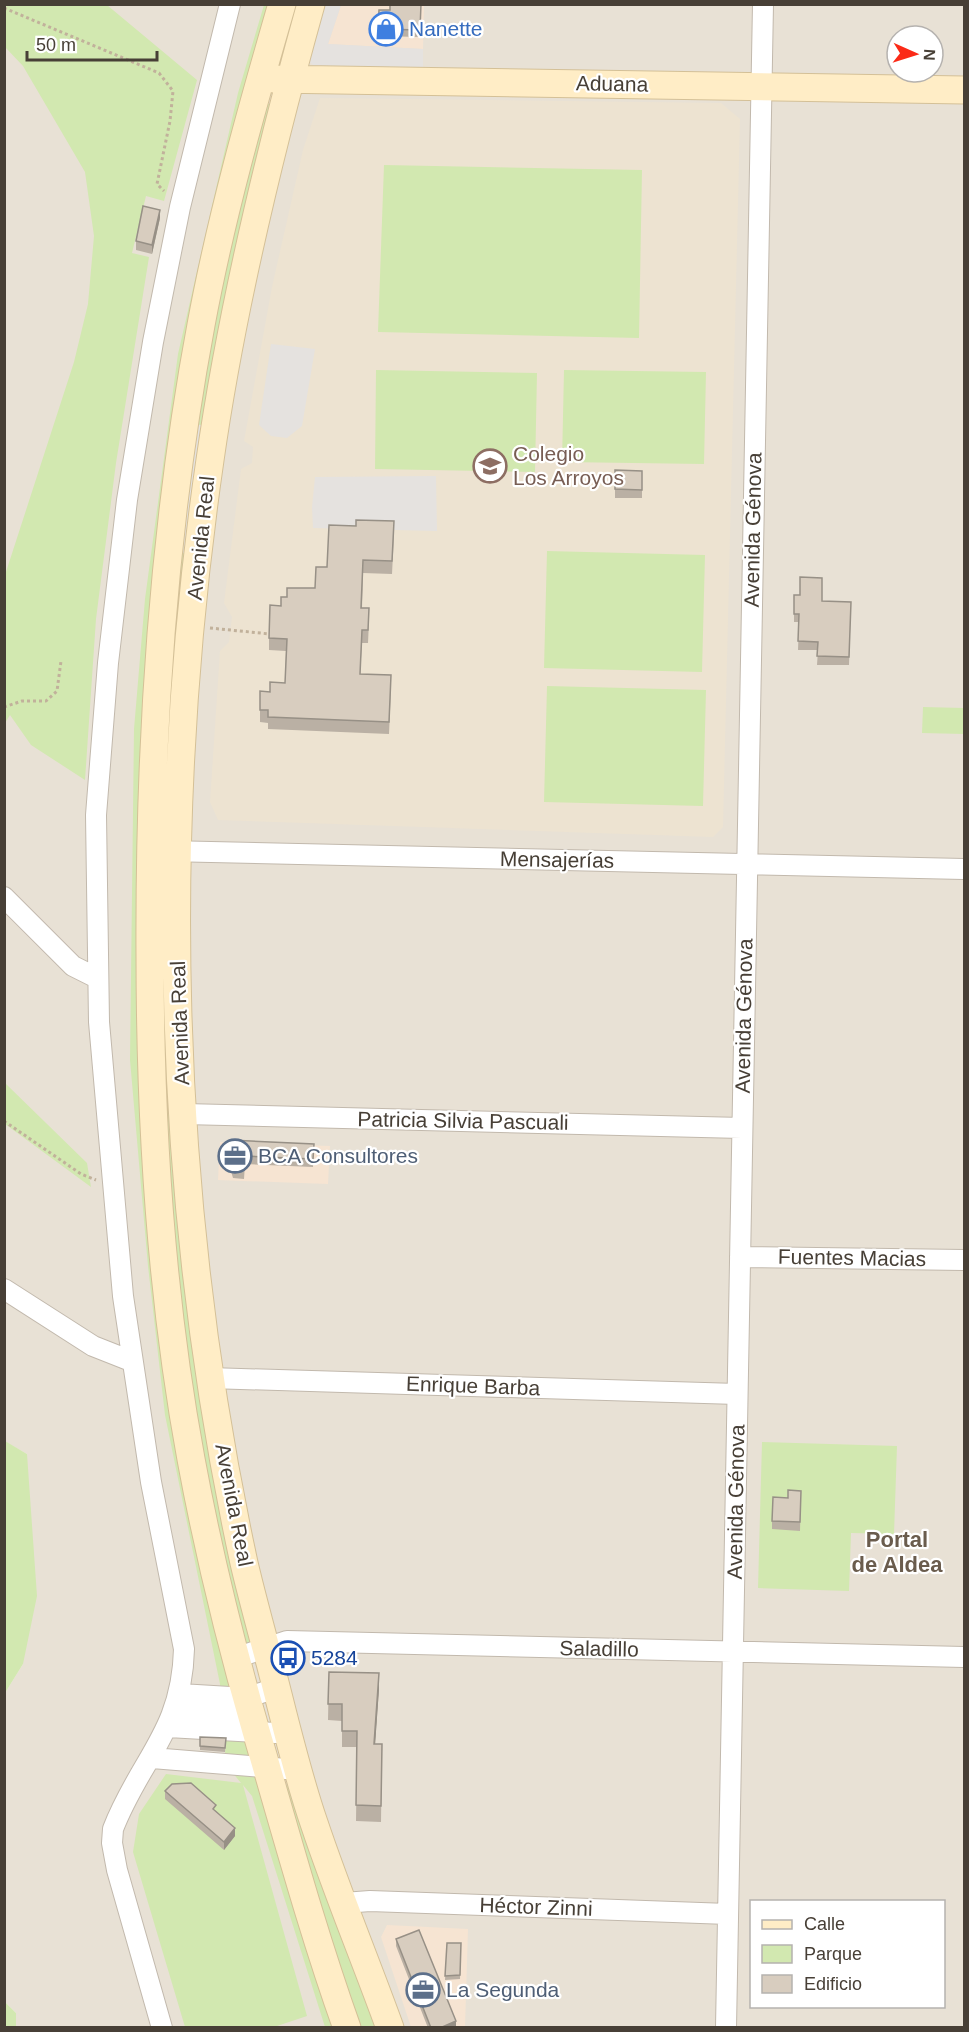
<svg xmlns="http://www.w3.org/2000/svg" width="969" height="2032" font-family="Helvetica,sans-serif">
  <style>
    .residential { fill: #e8e1d5; fill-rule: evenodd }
    .commercial { fill: #f6e4d2 }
    .education { fill: #ede3d1 }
    .green { fill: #d2e8b0 }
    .parking { fill: #e5e2df }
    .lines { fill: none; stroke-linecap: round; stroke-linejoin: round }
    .street-casing { stroke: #c2b9ad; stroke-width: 22 }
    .secondary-casing { stroke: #d4c097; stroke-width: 29 }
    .path { stroke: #c1b19b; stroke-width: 3; stroke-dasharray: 3 3; stroke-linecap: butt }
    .street { stroke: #fff; stroke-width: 20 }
    .secondary { stroke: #ffedc6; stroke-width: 27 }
    .wall { fill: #bab0a4 }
    .shaded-wall { fill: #979086 }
    .building { fill: #d8cdbf; stroke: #979086; stroke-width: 1.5 }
    .labels { text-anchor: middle; stroke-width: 4.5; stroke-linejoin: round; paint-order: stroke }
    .shop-label { font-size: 21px; fill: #366cbe; stroke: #fff; text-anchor: start }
    .street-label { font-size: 21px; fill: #473f36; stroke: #fff }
    .education-label { font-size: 21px; fill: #785e54; stroke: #fff; text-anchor: start }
    .service-label { font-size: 21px; fill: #4e5e75; stroke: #fff; text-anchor: start }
    .transit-label { font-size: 21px; fill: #164399; stroke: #fff; text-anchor: start }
    .neighbourhood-label { font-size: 22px; font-weight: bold; fill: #6a5c4d; stroke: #fff }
  </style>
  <rect width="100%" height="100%" fill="#f4efe7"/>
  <path class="residential" d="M 5,5 L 964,5 L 964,2027 L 16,2028 L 16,2013 L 5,2002 L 5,1693 L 23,1664 L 27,1454 L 4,1441 ZM 897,36 L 933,36 L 933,72 L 897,72 ZM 752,1902 L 944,1902 L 944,2006 L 752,2006 Z"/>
  <path class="commercial" d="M 341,5 L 424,5 L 423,49 L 328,44 Z
    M 220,1142 L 330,1146 L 328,1184 L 218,1180 Z
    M 387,1925 L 468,1929 L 465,2027 L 411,2027 L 381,1937 Z"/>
  <path class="education" d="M 320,98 L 721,103 L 740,119 L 723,827 L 713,837 L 218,820 L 210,802 L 220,651 L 229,642 L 232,617 L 224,603 L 241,469 L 252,463 L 253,447 L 244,441 L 272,287 L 303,150 Z"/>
  <path class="green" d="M 5,4 L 107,5 L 197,80 L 164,201 L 146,196 L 132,253 L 149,257 L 116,463 L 96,619 L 85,780 L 31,745 L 10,715 L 5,723 L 5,575 L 74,362 L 88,304 L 94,236 L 85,172 L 23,66 L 5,47 Z
    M 264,5 L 282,5 L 179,455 L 150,987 L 191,1459 L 347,2027 L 325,2027 L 252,1796 L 243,1785 L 307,2016 L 274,2027 L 185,2027 L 133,1852 L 139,1814 L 166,1774 L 241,1783 L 232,1772 L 225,1754 L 226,1734 L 219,1720 L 220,1684 L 165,1415 L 148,1266 L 130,1060 L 134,729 L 145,599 L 178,354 L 238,93 Z
    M 264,103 L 274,105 L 166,764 L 175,766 L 169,839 L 160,839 L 175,553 L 184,553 L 201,425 L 191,424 L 203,358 Z
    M 384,165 L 642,170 L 639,338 L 378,332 Z
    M 376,370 L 537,373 L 535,472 L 375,469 Z
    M 564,370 L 706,372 L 704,464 L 562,462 Z
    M 547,551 L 705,555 L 702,672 L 544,668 Z
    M 547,686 L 706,690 L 703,806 L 544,802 Z
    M 923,707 L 964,708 L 964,734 L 922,733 Z
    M 158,865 L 167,865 L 171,991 L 256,1639 L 247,1646 L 235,1636 L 165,1242 Z
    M 5,1083 L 87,1163 L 91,1187 L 5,1124 Z
    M 5,1441 L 27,1454 L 37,1596 L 23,1664 L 5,1693 Z
    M 762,1442 L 897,1446 L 894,1534 L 851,1533 L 849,1591 L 758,1588 Z
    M 292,1785 L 382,2027 L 353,2027 L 283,1788 Z
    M 5,2002 L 16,2013 L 16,2027 L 5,2027 Z"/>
  <path class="parking" d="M 321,5 L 341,5 L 328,44 L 423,49 L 423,70 L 314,66 L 305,57 Z
    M 271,344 L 315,349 L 302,426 L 287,438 L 271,436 L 259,425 Z
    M 191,424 L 201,425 L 184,553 L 175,553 Z
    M 436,476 L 437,531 L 313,528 L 312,507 L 315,477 Z"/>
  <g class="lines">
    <g class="street-casing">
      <path id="street" d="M 166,851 L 964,869
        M 4,897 L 73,966 L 97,978
        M 184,1114 L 742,1128
        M 740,1257 L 964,1260
        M 4,1289 L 93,1346 L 131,1361
        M 209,1378 L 737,1394
        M 235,1658 L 287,1641 L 964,1657
        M 180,1694 L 246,1698 L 276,1688
        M 174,1713 L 228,1716 L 236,1712 L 246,1698
        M 168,1727 L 275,1733 L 287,1730
        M 152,1758 L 286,1769 L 297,1766
        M 344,1903 L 370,1901 L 728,1914
        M 162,2028 L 117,1870 L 112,1843 L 113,1829 C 140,1759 182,1732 184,1649 L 151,1482 L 123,1296 L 99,1022 L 96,815 L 108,663 L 127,500 L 153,342 L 180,207 L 230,4
        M 726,2028 L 763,4"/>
    </g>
    <g class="secondary-casing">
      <path id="secondary" d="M 282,4 C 251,111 221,217 201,325 C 162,533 149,743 150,954 C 150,1123 160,1292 191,1459 C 208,1551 230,1641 256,1731 C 285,1830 312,1930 347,2028
        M 311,4 C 269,154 232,306 210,460 C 157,824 166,1203 244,1563 C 252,1597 261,1630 270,1663 C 284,1717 296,1771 314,1823 C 337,1892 365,1959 390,2028
        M 274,79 L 964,90"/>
    </g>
    <path class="path" d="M 4,8 L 159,73 L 173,91 L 170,121 L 157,184 L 164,191
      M 210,628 L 270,634
      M 4,707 L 22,701 L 46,701 L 57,691 L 61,661
      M 4,1121 L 81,1174 L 96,1180"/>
    <use href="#street" class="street"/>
    <use href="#secondary" class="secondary"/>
  </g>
  <path class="wall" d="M 421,4 L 420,37 L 378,36 L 379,10 L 390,10 Z
    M 160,218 L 152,254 L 136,250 L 136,241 Z
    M 615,470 L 642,471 L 642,498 L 615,498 Z
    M 394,534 L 392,574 L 363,573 L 362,608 L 369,621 L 368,643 L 362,643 L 360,674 L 391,688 L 389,734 L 268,729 L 268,723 L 260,722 L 260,691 L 270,692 L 285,683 L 286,651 L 269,650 L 269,638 L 281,606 L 287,597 L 315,588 L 327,567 Z
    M 794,595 L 822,601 L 851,602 L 849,665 L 817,665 L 818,650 L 798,650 L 799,622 L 794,622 Z
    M 230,1140 L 314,1144 L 313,1167 L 245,1164 L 244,1179 L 233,1178 L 229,1164 Z
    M 801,1491 L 800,1531 L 772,1529 L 772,1521 L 788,1498 Z
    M 329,1672 L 379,1689 L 375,1744 L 382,1744 L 381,1822 L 356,1821 L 357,1747 L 342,1747 L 342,1721 L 328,1720 Z
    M 200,1737 L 226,1738 L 225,1752 L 200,1750 Z
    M 165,1791 L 216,1811 L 235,1836 L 224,1850 L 165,1799 Z
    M 396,1939 L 456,2028 L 428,2028 L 396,1946 Z
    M 447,1943 L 461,1943 L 460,1979 L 445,1980 Z"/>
  <path class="shaded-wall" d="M 160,210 L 160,218 L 152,254 L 152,245 Z
    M 379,1673 L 379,1689 L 374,1760 L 374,1744 Z
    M 235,1828 L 235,1836 L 224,1850 L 224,1842 Z
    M 456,2021 L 456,2028 L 440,2028 Z"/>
  <path class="building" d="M 390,4 L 421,4 L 420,30 L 378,29 L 379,10 L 390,10 Z
    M 143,206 L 160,210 L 152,245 L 136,241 Z
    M 615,470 L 642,471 L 642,490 L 615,489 Z
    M 356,520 L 394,521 L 392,561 L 363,560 L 361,608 L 369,608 L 368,630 L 362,630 L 360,674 L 391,675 L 389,722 L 268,717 L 268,710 L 260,710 L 260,691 L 270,692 L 270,682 L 285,683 L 287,639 L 269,638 L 270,605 L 281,606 L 281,597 L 287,597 L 287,588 L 315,588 L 316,567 L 327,567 L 329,525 L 356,526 Z
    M 800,577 L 822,578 L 822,601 L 851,602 L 849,657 L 817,656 L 818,642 L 798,641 L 799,614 L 794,614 L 794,595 L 800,595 Z
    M 230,1140 L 314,1144 L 313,1159 L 245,1156 L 244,1170 L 233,1170 L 229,1155 Z
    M 788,1490 L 801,1491 L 800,1522 L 772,1521 L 773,1497 L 788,1498 Z
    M 329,1672 L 379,1673 L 374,1744 L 382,1744 L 381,1806 L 356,1805 L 357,1731 L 342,1731 L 342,1704 L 328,1704 Z
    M 200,1737 L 226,1738 L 225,1748 L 200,1746 Z
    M 191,1783 L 216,1805 L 213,1809 L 235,1828 L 224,1842 L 165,1791 L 172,1784 Z
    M 419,1930 L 456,2021 L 440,2028 L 431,2028 L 396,1939 Z
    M 447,1943 L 461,1943 L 460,1975 L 445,1976 Z"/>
  <defs>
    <g id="shop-ring" transform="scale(1.725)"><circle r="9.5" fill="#fff" stroke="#3f7fe0" stroke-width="1.5"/><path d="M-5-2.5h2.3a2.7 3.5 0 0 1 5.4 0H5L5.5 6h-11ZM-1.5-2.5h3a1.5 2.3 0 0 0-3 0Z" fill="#3f7fe0"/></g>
    <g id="school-ring" transform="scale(1.725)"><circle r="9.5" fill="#fff" stroke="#8d6e63" stroke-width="1.5"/><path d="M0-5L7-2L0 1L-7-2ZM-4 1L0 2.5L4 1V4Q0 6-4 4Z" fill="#8d6e63"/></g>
    <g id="office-ring" transform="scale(1.725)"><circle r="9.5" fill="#fff" stroke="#5c6f8a" stroke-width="1.5"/><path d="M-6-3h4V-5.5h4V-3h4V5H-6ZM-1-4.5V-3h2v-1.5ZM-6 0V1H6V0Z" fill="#5c6f8a"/></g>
    <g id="bus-ring" transform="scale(1.725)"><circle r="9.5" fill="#fff" stroke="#1a4fb4" stroke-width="1.5"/><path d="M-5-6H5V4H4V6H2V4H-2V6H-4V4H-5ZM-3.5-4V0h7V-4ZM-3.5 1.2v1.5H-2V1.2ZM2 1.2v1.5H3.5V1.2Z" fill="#1a4fb4"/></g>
  </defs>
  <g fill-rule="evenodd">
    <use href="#shop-ring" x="386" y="29"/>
    <use href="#school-ring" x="490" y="466"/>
    <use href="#office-ring" x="235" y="1156"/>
    <use href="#bus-ring" x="288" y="1658"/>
    <use href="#office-ring" x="423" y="1990"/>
  </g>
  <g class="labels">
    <g class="shop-label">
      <text x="409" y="36">Nanette</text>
    </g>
    <g class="street-label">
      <text transform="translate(612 84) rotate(1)" y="7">Aduana</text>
      <text transform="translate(753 530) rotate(-89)" y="7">Avenida Génova</text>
      <text transform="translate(201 538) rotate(-84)" y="7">Avenida Real</text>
      <text transform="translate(557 860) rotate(1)" y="7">Mensajerías</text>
      <text transform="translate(744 1016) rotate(-89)" y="7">Avenida Génova</text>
      <text transform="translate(180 1023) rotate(-92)" y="7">Avenida Real</text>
      <text transform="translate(463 1121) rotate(1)" y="7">Patricia Silvia Pascuali</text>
      <text transform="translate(852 1258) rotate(1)" y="7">Fuentes Macias</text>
      <text transform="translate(473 1386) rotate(2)" y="7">Enrique Barba</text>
      <text transform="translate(736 1502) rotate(-89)" y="7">Avenida Génova</text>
      <text transform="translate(234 1505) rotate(79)" y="7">Avenida Real</text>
      <text transform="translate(599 1649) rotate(1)" y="7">Saladillo</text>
      <text transform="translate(536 1907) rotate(2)" y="7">Héctor Zinni</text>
    </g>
    <g class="education-label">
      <text x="513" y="461">Colegio<tspan x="513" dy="24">Los Arroyos</tspan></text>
    </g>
    <g class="service-label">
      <text x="258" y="1163">BCA Consultores</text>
      <text x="446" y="1997">La Segunda</text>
    </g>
    <g class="transit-label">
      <text x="311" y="1665">5284</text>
    </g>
    <g class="neighbourhood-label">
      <text x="897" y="1547">Portal<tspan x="897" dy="25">de Aldea</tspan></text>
    </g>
  </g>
  <rect width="969" height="2032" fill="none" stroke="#473f36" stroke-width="12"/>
  <rect x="750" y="1900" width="195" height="108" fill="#ffffff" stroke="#b5b2af" stroke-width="1.5"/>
  <rect x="762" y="1920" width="30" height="9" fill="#ffedc6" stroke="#b5b2af" stroke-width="1.5"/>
  <text x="804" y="1930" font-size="18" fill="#473f36">Calle</text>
  <rect x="762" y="1945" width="30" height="18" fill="#d2e8b0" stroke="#b5b2af" stroke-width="1.5"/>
  <text x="804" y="1960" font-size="18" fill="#473f36">Parque</text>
  <rect x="762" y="1975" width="30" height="18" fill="#d8cdbf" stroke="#b5b2af" stroke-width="1.5"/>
  <text x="804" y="1990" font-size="18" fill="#473f36">Edificio</text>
  <g transform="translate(915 54) rotate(93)"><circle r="28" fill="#ffffff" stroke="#b5b2af" stroke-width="1.5"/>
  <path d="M0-4.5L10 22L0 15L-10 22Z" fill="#fb2a17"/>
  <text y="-9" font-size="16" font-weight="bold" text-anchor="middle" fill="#473f36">N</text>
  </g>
  <path d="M27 51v9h130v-9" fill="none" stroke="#473f36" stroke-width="3"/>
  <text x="36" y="51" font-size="18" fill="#473f36" stroke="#ffffff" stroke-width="4.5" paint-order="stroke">50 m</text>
</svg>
